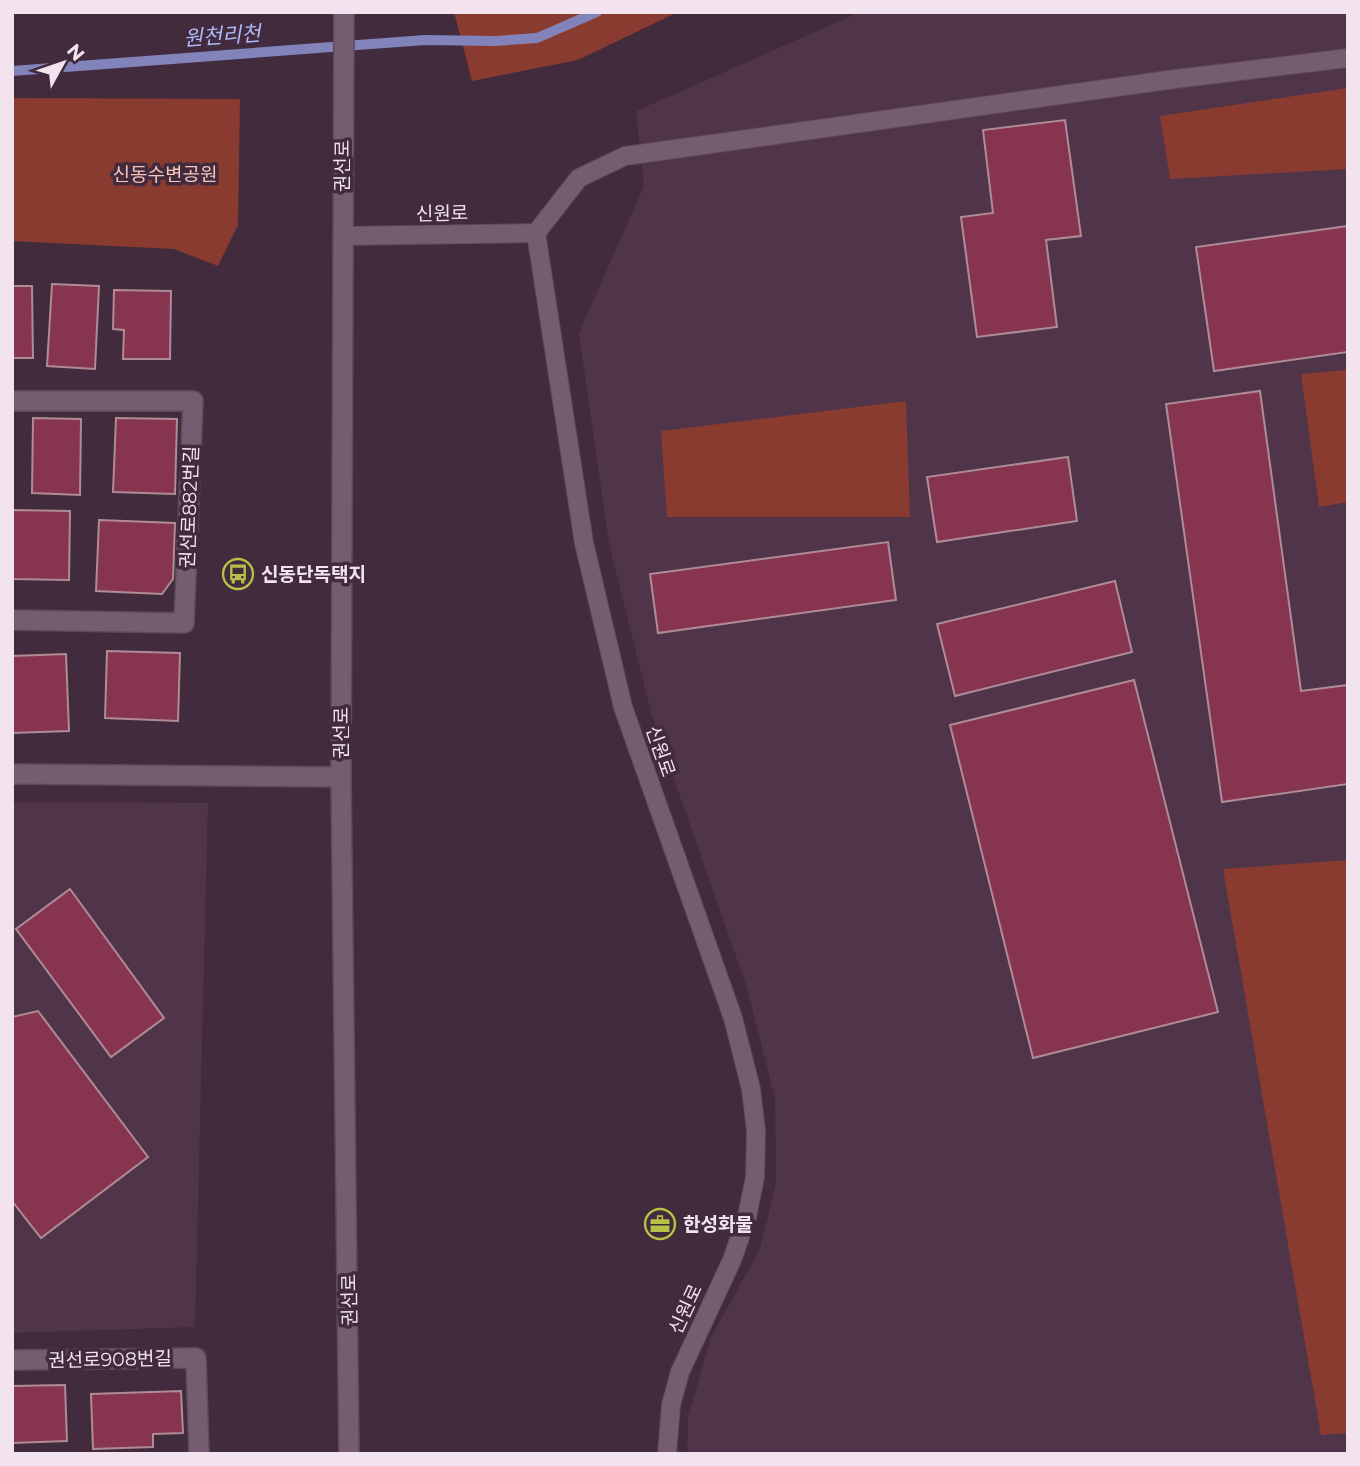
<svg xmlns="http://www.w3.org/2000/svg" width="1360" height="1466" font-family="Montserrat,'Noto Sans KR',sans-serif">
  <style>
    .built { fill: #4f344a }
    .green { fill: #893b30 }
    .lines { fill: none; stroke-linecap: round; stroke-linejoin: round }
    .stream { stroke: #8283ba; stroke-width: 10 }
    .building { fill: #873451; stroke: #af8c95; stroke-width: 2 }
    .service-casing { stroke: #5c4959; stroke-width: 20 }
    .minor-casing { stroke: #5c4959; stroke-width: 22 }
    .tertiary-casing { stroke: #5c4959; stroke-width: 22 }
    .service { stroke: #755c70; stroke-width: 18 }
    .minor { stroke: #755c70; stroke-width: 19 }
    .tertiary { stroke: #755c70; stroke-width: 19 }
    .labels { text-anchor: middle; stroke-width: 7; stroke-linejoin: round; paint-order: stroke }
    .street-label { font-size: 19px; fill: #f2e3ef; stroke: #412b3d }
    .park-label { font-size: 19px; fill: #f7c5bc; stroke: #412b3d }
    .poi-label { font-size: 19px; font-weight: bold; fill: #f2e3ef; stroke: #412b3d; text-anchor: start }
    .water-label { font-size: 21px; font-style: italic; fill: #afbaf8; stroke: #412b3d }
  </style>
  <rect width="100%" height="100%" fill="#412b3d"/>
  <path class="built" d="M 860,12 L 1348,12 L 1348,1454 L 687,1454 L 688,1418 L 711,1337 L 760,1249 L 776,1183 L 775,1098 L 747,988 L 651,713 L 609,544 L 579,333 L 644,186 L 636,111 Z
    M 12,802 L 208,803 L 195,1327 L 12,1333 Z"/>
  <path class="green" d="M 454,12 L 678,12 L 578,60 L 472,81 Z
    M 1348,88 L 1348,169 L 1170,179 L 1160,116 Z
    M 12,98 L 240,99 L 238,225 L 218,266 L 174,249 L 12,241 Z
    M 1348,370 L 1348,502 L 1319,507 L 1301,374 Z
    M 906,401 L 910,517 L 667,517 L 661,431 Z
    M 1348,860 L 1348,1433 L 1321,1435 L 1223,869 Z"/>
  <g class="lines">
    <path class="stream" d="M 12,71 L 425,40 L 495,41 L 537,38 L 597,12"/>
  </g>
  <path class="building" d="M 1065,120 L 1081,236 L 1046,240 L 1057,327 L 977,337 L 961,217 L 993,213 L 983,130 Z
    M 1348,226 L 1348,352 L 1214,371 L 1196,247 Z
    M 52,284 L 99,286 L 95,369 L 47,366 Z
    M 12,286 L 32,286 L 33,358 L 12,358 Z
    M 114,290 L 171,291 L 170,359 L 123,359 L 124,330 L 113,329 Z
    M 1260,391 L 1301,691 L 1348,685 L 1348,784 L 1222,802 L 1166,404 Z
    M 33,418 L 81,419 L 80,495 L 32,493 Z
    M 116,418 L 177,419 L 175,494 L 113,492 Z
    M 1068,457 L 1077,521 L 937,542 L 927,477 Z
    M 12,510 L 70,511 L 69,580 L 12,579 Z
    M 99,520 L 175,523 L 173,579 L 162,594 L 96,591 Z
    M 888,542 L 896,600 L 658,633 L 650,574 Z
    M 1115,581 L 1132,652 L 955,696 L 937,624 Z
    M 107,651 L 180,653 L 178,721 L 105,718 Z
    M 66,654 L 69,731 L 12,733 L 12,656 Z
    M 1134,680 L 1218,1012 L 1033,1058 L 950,725 Z
    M 70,889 L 164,1018 L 111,1057 L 16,929 Z
    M 38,1011 L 148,1157 L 41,1238 L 12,1201 L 12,1017 Z
    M 65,1385 L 67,1441 L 12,1443 L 12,1386 Z
    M 181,1391 L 183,1433 L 153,1434 L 153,1447 L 93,1449 L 91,1394 Z"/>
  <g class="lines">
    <g class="service-casing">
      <path id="service" d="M 536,233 L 579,178 L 625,156 L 1175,79 L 1348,58
        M 343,236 L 536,233 L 584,543 L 623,707 L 733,1018 L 751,1089 L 756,1131 L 755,1177 L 747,1217 L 732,1260 L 680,1372 L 671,1405 L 667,1454"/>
    </g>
    <g class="minor-casing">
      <path id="minor" d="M 12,401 L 193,401 L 184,623 L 12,620
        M 12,774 L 341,777
        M 12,1360 L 196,1358 L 199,1454"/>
    </g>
    <g class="tertiary-casing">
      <path id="tertiary" d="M 344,12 L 341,777 L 349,1454"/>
    </g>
    <use href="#service" class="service"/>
    <use href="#minor" class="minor"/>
    <use href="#tertiary" class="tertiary"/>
  </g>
  <defs>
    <g id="bus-ring" transform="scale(1.575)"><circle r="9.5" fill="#412b3d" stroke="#b6c148" stroke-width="1.5"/><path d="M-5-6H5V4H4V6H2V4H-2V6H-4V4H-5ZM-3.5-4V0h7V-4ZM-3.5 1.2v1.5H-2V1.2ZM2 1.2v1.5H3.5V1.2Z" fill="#b6c148"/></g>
    <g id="office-ring" transform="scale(1.575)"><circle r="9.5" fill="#412b3d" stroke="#b6c148" stroke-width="1.5"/><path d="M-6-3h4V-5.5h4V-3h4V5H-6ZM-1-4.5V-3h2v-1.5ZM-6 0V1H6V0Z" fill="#b6c148"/></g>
  </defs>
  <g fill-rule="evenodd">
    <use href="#bus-ring" x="238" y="574"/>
    <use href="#office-ring" x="660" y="1224"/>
  </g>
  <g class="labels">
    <g class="street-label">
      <text transform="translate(342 166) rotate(-90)" y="7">권선로</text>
      <text transform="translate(442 213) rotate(-1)" y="7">신원로</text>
      <text transform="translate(189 507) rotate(-88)" y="7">권선로882번길</text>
      <text transform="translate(341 733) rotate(-90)" y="7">권선로</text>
      <text transform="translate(661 751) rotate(71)" y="7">신원로</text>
      <text transform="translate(349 1300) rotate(-91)" y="7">권선로</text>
      <text transform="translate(685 1309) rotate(-65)" y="7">신원로</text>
      <text transform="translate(110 1359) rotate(-1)" y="7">권선로908번길</text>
    </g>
    <g class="park-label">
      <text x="165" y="181">신동수변공원</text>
    </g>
    <g class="poi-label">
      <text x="261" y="581">신동단독택지</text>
      <text x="683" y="1231">한성화물</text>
    </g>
    <g class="water-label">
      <text transform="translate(222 36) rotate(-4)" y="7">원천리천</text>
    </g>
  </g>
  <rect width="1360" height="1466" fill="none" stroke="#f2e3ef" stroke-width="28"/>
  <g transform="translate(63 63) rotate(50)" stroke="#412b3d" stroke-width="5" paint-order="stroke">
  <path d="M0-5L12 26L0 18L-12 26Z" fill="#f2e3ef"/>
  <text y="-10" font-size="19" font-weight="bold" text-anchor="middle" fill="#f2e3ef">N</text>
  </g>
</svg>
